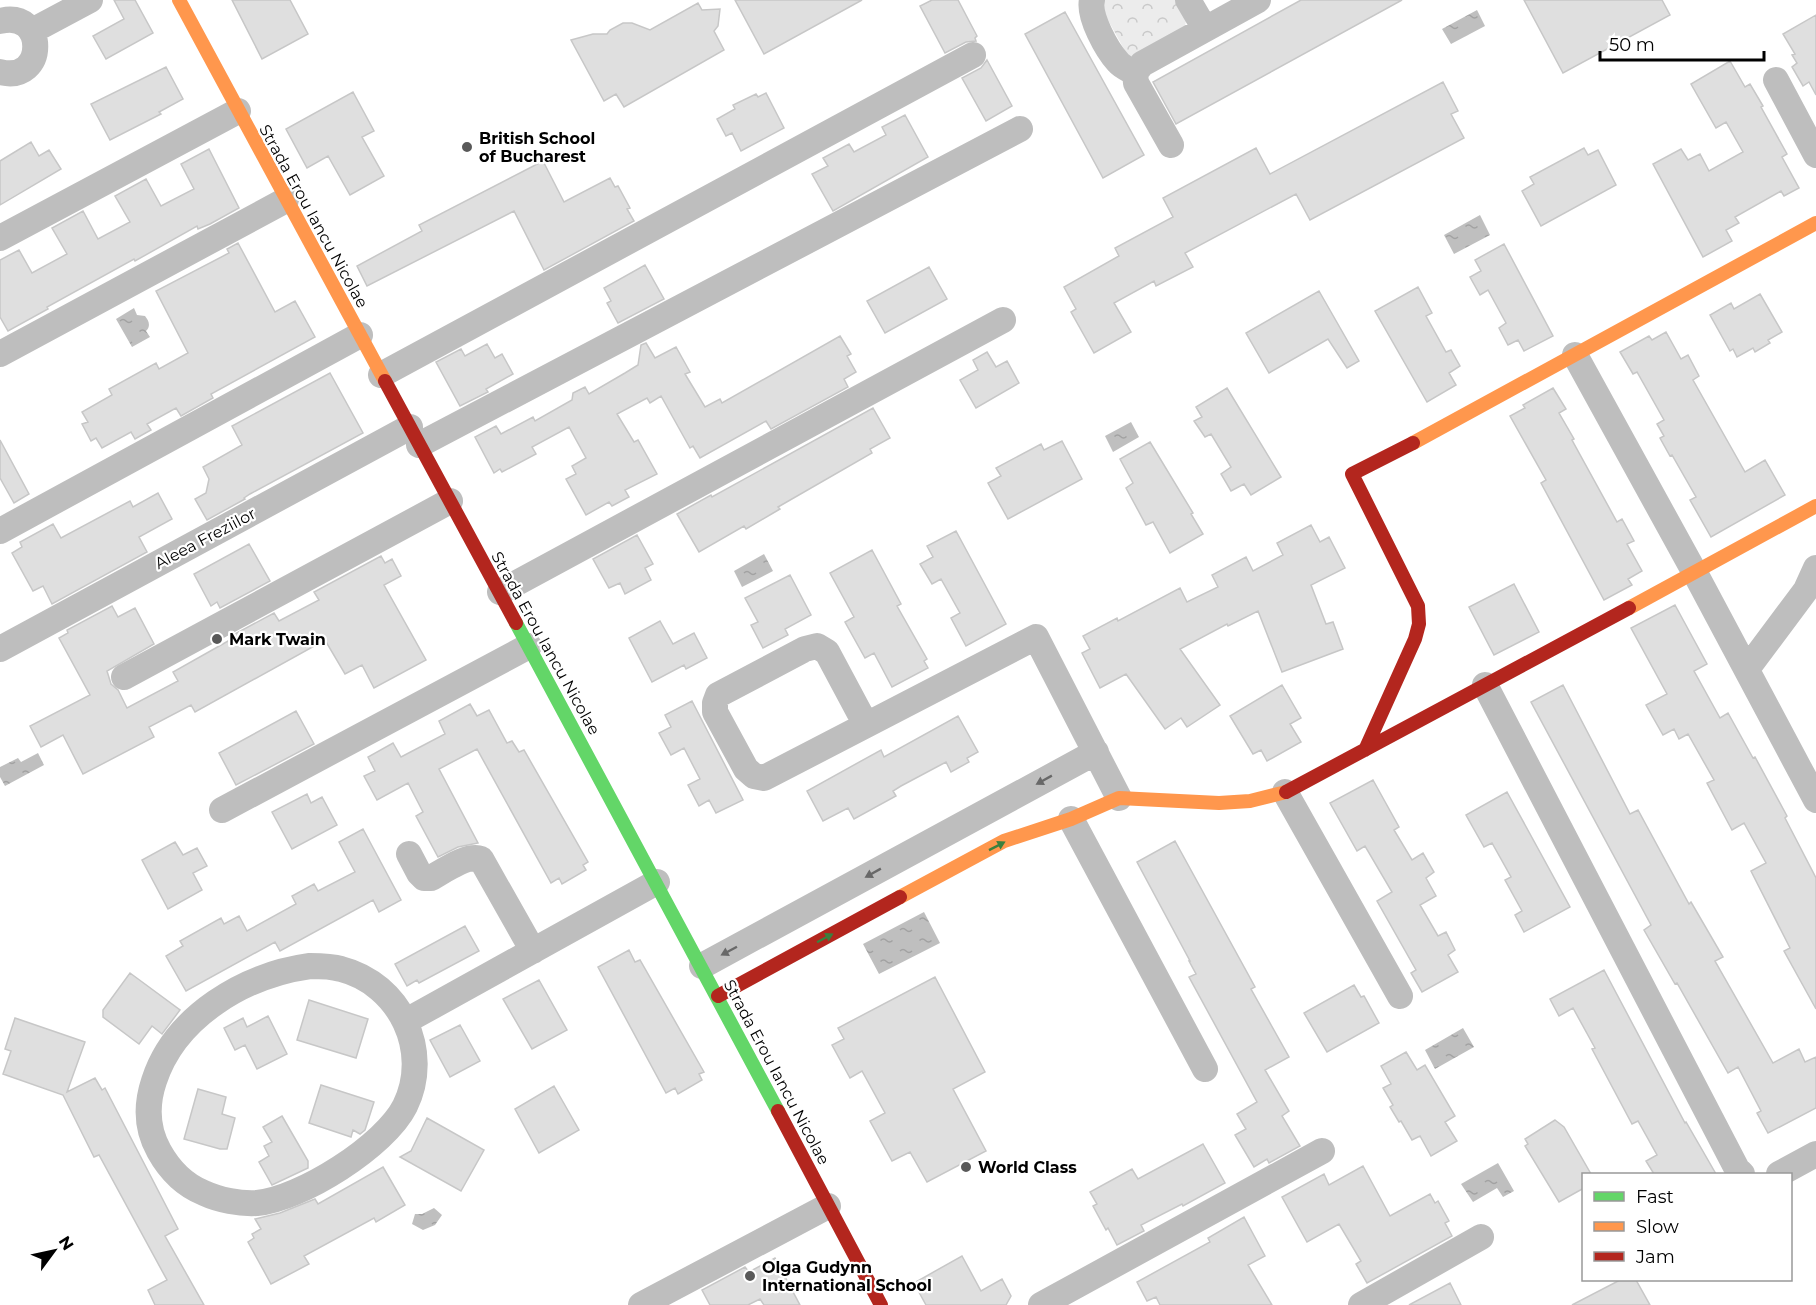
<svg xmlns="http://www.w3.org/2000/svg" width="1816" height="1305" font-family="Montserrat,sans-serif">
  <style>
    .park { fill: url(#park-crowns) }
    .water { fill: url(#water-ripples) }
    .building { fill: #dfdfdf; stroke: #c7c7c7; stroke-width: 1.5 }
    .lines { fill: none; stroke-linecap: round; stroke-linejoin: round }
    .street { stroke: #bebebe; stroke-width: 26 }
    .fast { stroke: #63d668; stroke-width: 14 }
    .slow { stroke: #ff974d; stroke-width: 14 }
    .jam { stroke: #b3261e; stroke-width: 14 }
    .oneway { fill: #686868 }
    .oneway2 { fill: #3b803e }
    .poi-dot { fill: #595959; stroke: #fff; stroke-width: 2 }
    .labels { text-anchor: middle; stroke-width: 4.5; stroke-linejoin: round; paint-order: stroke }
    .poi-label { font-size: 16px; font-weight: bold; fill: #000; stroke: #fff; text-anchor: start }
    .street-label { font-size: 16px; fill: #000; stroke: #fff }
  </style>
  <defs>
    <pattern id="park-crowns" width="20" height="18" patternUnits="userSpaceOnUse" patternTransform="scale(1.5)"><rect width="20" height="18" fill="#ececec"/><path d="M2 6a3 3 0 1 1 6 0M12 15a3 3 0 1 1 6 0" fill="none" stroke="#c9c9c9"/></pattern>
    <pattern id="water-ripples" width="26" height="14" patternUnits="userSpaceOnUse" patternTransform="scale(1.5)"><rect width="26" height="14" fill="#bfbfbf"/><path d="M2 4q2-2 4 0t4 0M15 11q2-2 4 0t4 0" fill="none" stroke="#a2a2a2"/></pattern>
  </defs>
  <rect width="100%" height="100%" fill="#fff"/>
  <path class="park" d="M 1103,0 L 1176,0 L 1186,21 L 1185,26 L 1137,57 L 1130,56 L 1125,51 L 1103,11 Z"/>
  <path class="water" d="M 1477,10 L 1485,26 L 1451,44 L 1442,29 Z
    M 1480,215 L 1490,235 L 1454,254 L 1444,235 Z
    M 134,308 L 137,315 L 145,316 C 149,321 151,326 146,331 L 150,337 L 132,347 L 116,319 Z
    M 1131,422 L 1139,437 L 1113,452 L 1105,436 Z
    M 764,554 L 773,571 L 742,587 L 734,571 Z
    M 38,753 L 44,765 L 5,786 L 0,777 L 0,767 L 18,758 L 21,762 Z
    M 924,912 L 940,943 L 879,974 L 863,944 Z
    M 1463,1028 L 1474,1047 L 1435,1069 L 1425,1050 Z
    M 1498,1163 L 1514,1191 L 1503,1197 L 1497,1188 L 1473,1202 L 1461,1184 Z
    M 434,1208 L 442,1215 L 435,1225 L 423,1230 L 412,1224 L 415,1214 L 422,1214 Z"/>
  <path class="building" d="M 114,0 L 135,0 L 153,33 L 106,59 L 93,36 L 124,19 Z
    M 232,0 L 290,0 L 308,34 L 262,59 Z
    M 735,0 L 862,0 L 764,54 Z
    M 932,0 L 958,0 L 977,36 L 975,38 L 976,41 L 966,42 L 945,53 L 920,6 Z
    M 1301,0 L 1402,0 L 1176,124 L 1153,82 Z
    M 1524,0 L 1662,0 L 1670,15 L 1563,73 Z
    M 698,3 L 702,10 L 720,9 L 718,26 L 714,31 L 724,50 L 624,107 L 616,94 L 604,101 L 571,40 L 593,34 L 607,34 L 610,30 L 623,23 L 632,23 L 650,30 Z
    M 1065,12 L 1144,155 L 1103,178 L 1025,34 Z
    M 1816,15 L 1816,95 L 1809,82 L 1803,86 L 1792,67 L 1797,63 L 1792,55 L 1795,54 L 1783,34 Z
    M 987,60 L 1012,106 L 986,121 L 962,78 L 981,68 Z
    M 1730,61 L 1745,87 L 1750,84 L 1763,106 L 1761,107 L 1787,154 L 1782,157 L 1799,188 L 1784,196 L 1781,191 L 1735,217 L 1739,223 L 1726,230 L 1732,241 L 1703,257 L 1653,164 L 1681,149 L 1688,160 L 1700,154 L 1709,171 L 1743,152 L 1726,122 L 1716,128 L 1691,84 Z
    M 166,67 L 183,99 L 159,112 L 161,114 L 110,140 L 91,104 Z
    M 1443,82 L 1458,111 L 1451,114 L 1464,138 L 1310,220 L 1296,194 L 1185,253 L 1193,267 L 1156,286 L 1154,281 L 1114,303 L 1131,332 L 1094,353 L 1071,312 L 1076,309 L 1064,287 L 1119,256 L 1115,248 L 1173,217 L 1163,198 L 1256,148 L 1270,174 Z
    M 353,92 L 374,131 L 362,137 L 384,176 L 350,195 L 328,156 L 307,168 L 286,129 Z
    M 766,93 L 784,128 L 741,151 L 732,133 L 726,136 L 717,119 L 735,109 L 733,105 L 756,94 L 758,97 Z
    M 905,115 L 928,157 L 833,211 L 812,174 L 828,166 L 823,158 L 849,144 L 854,152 L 886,135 L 882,127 Z
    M 31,142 L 39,156 L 49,150 L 61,169 L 0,205 L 0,161 Z
    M 1584,148 L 1588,155 L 1598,150 L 1616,185 L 1541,226 L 1522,191 L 1534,184 L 1530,177 Z
    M 209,149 L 239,208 L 210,224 L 198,229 L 197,226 L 135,261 L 134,259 L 47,307 L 48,309 L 8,331 L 0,317 L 0,260 L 19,250 L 32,273 L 67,254 L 52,228 L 83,211 L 98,239 L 130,222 L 115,196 L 146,179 L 161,206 L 194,189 L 181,164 Z
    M 543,161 L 564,202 L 610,178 L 615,187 L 618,186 L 630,208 L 627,209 L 634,221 L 544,270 L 514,211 L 367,286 L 357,266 L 422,231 L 419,225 Z
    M 238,243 L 275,312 L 295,301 L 315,337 L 211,394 L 213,398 L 181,416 L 176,408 L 147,424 L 151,430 L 135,439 L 131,432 L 102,448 L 96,438 L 91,441 L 82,424 L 88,422 L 82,412 L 112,395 L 109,389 L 156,363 L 159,369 L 188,353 L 156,291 L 229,253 L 227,249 Z
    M 1504,244 L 1553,336 L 1524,351 L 1518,340 L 1508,345 L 1499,328 L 1506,323 L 1488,290 L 1480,295 L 1470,277 L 1481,271 L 1475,260 Z
    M 645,265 L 664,299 L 618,323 L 607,303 L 611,301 L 604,288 Z
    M 929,267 L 947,299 L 885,333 L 867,301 Z
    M 1418,287 L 1432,313 L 1426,316 L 1446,352 L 1451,350 L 1460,366 L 1449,373 L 1456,385 L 1427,402 L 1375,311 Z
    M 1319,291 L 1359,361 L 1347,368 L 1328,339 L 1269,373 L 1246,333 Z
    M 1760,294 L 1782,332 L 1768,340 L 1770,343 L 1755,352 L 1753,348 L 1737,357 L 1733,349 L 1730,351 L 1710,315 L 1731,303 L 1734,309 Z
    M 1666,332 L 1681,359 L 1688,355 L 1699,376 L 1693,380 L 1745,472 L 1765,460 L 1785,495 L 1711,537 L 1690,500 L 1696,497 L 1672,455 L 1670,456 L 1660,438 L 1664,436 L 1657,424 L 1664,420 L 1637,372 L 1633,374 L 1620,352 L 1649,336 L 1652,340 Z
    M 840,336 L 851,354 L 847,356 L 856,372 L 844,379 L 848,387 L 771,429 L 766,421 L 700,458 L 693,446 L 690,448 L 661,396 L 650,403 L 647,398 L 617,414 L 634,442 L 638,440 L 657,474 L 625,490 L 629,497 L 612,506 L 609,502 L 586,515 L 566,479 L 576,474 L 572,466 L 586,458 L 569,427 L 532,447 L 536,454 L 502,472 L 500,469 L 494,473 L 475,437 L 496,426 L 501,434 L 533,417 L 535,421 L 572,400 L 573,393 L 585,387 L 589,394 L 625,373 L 638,365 L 641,345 L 646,343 L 655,358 L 676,347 L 690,372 L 685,374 L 705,407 L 720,399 L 722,403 Z
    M 487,344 L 495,358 L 502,354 L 513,374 L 486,389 L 488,392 L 460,406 L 436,362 L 461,349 L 465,356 Z
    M 987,352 L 996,367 L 1007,361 L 1019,383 L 976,408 L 960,380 L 978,370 L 973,360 Z
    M 330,373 L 363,433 L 250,494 L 244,498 L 245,499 L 207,520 L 195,499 L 206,493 L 209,479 L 203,467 L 242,445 L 232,426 Z
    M 1227,388 L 1281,477 L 1251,495 L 1244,484 L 1231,491 L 1221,474 L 1231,467 L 1211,434 L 1205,437 L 1194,421 L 1202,417 L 1196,407 Z
    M 1553,388 L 1566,409 L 1559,413 L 1574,439 L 1572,440 L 1617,522 L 1622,519 L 1634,541 L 1627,544 L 1642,571 L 1628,579 L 1632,585 L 1604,600 L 1541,483 L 1546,480 L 1510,416 L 1525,408 L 1523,405 Z
    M 873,408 L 890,438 L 870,449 L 872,453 L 778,507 L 780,509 L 746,529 L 744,526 L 699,552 L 677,514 L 711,495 L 712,497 Z
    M 0,440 L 29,494 L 14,503 L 0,478 Z
    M 1062,441 L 1082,479 L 1008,519 L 988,483 L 1001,476 L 996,468 L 1041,444 L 1044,450 Z
    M 1150,442 L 1193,513 L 1191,514 L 1203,534 L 1170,553 L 1153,522 L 1146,525 L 1126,488 L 1133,483 L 1120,459 Z
    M 158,493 L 172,519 L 139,537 L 147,552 L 52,604 L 43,586 L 33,591 L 12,553 L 22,547 L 20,542 L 53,524 L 61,538 L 130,501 L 133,507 Z
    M 1311,525 L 1320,542 L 1329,537 L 1345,568 L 1311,585 L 1326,624 L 1333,622 L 1343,649 L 1282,672 L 1258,611 L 1228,626 L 1227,624 L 1180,649 L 1220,705 L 1187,727 L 1181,718 L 1165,729 L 1126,674 L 1100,688 L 1082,653 L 1090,649 L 1083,636 L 1117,618 L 1118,621 L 1180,588 L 1187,602 L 1218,587 L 1212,575 L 1246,557 L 1253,571 L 1283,555 L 1277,543 Z
    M 956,531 L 1006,624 L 966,646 L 951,618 L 960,613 L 941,579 L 932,584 L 920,564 L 933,557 L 927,546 Z
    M 637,535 L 653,564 L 645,568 L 651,580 L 625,594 L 620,583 L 609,588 L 593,559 Z
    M 249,544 L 270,581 L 220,608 L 217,602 L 211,606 L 194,574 Z
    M 872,550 L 901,604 L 897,606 L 927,659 L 924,661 L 928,668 L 892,687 L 874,653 L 865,658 L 845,622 L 854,617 L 830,573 Z
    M 381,556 L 385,563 L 392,559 L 401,576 L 384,585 L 426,660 L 374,688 L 362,665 L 345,674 L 325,640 L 195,712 L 191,705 L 149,727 L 154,737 L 83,774 L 63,735 L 41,747 L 30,726 L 90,695 L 59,638 L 68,633 L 67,630 L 112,606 L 118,617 L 135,608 L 154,644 L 107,671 L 111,684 L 118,690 L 127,708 L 178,681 L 173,672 L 237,636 L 235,634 L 274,613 L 279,621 L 319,600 L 314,592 Z
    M 790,575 L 811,615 L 785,629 L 788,635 L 763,648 L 751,625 L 758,622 L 745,598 Z
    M 1514,584 L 1539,632 L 1494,655 L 1469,607 Z
    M 1675,605 L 1707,664 L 1694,671 L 1720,718 L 1728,713 L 1753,758 L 1755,757 L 1787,816 L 1785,818 L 1816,878 L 1816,1009 L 1784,951 L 1790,948 L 1751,871 L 1766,863 L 1744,823 L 1732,830 L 1707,783 L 1714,780 L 1688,734 L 1679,739 L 1674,729 L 1663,735 L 1646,705 L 1667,694 L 1631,628 Z
    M 660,621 L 673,644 L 694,633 L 707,658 L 686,669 L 684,665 L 652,682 L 629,638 Z
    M 1282,685 L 1301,718 L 1290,724 L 1301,742 L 1267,761 L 1261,750 L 1253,754 L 1230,716 Z
    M 1563,685 L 1630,814 L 1638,810 L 1689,904 L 1691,902 L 1723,957 L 1715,961 L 1773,1063 L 1799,1049 L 1805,1062 L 1816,1057 L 1816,1108 L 1768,1133 L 1757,1113 L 1761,1111 L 1738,1067 L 1728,1073 L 1677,983 L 1675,984 L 1644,930 L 1651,925 L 1531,702 Z
    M 692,701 L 743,800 L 716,813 L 709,800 L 699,806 L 688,785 L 700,779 L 684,748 L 671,755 L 659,733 L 671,727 L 665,715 Z
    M 470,704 L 477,716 L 489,710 L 507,743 L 512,741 L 519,752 L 524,750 L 588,862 L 583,865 L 586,870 L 562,884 L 559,878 L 551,883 L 477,749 L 439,769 L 478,843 L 458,847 L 438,857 L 416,816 L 423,812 L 408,783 L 377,800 L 364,776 L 375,771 L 368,757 L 393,743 L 401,757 L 422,746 L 445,734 L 439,721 Z
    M 296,711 L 314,744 L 236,785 L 219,753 Z
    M 958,716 L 978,752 L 967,758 L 969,762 L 951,772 L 946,762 L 901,786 L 893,791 L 896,796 L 854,819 L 848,808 L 823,821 L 807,791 L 881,750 L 884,757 Z
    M 1373,780 L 1399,827 L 1394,830 L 1412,860 L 1423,853 L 1434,872 L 1426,878 L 1436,896 L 1420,905 L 1438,936 L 1446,932 L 1455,950 L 1448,955 L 1458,972 L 1422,992 L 1411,973 L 1416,970 L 1377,901 L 1392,892 L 1365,846 L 1357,851 L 1330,803 Z
    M 1507,792 L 1570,907 L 1524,932 L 1515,915 L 1522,911 L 1505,880 L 1511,877 L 1492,843 L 1484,847 L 1466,815 Z
    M 307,794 L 311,803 L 322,797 L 337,825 L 292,849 L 272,812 Z
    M 363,829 L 401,900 L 379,912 L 373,900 L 280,951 L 275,942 L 186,991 L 166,956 L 183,946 L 180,941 L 221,918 L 224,924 L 239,916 L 247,931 L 296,904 L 292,896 L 314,884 L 318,891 L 355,872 L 339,842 Z
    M 1175,841 L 1255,987 L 1251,989 L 1289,1057 L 1265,1070 L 1289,1111 L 1282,1116 L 1300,1146 L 1269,1163 L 1267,1159 L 1254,1167 L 1235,1135 L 1246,1129 L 1237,1114 L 1257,1102 L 1189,977 L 1196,974 L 1189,961 L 1190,961 L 1137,862 Z
    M 175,842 L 183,855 L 197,848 L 207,866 L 193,873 L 202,890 L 168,909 L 142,860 Z
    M 465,926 L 479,951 L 419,983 L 417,980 L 407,986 L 395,964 Z
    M 629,950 L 635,962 L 640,960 L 704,1072 L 699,1074 L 702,1080 L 678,1094 L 675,1088 L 666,1093 L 598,967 Z
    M 1604,970 L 1685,1123 L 1686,1122 L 1716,1174 L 1654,1174 L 1646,1161 L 1657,1155 L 1638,1121 L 1632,1124 L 1592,1049 L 1595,1048 L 1573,1008 L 1559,1016 L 1550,999 Z
    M 130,973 L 180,1010 L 162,1034 L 152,1026 L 139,1044 L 103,1017 L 103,1010 Z
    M 935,977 L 985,1072 L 953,1089 L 986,1151 L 927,1182 L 910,1152 L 892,1161 L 870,1121 L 885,1113 L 862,1071 L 850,1078 L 832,1045 L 844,1039 L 838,1028 Z
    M 539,980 L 567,1030 L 532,1049 L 503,999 Z
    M 1354,985 L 1361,997 L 1364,996 L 1379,1023 L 1327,1052 L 1304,1013 Z
    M 309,1000 L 368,1019 L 356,1058 L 297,1040 Z
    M 268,1016 L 287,1054 L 257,1069 L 245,1045 L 235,1050 L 224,1028 L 243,1018 L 247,1027 Z
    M 15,1018 L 85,1042 L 67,1092 L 95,1078 L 102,1090 L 105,1088 L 178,1229 L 165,1236 L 204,1305 L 155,1305 L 148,1290 L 167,1280 L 99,1155 L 94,1157 L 63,1095 L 3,1074 L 11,1051 L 5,1049 Z
    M 460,1025 L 480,1061 L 450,1077 L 430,1040 Z
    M 1406,1052 L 1417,1070 L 1425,1065 L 1455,1116 L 1445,1122 L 1457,1141 L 1431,1156 L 1420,1136 L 1412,1140 L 1401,1121 L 1399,1122 L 1390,1107 L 1393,1105 L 1383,1088 L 1391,1084 L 1381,1066 Z
    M 321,1085 L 374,1102 L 365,1130 L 360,1134 L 353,1130 L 351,1137 L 309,1123 Z
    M 554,1086 L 579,1130 L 539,1153 L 515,1109 Z
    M 198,1089 L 226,1097 L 222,1114 L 235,1118 L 227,1149 L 220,1149 L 184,1139 Z
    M 282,1116 L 308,1161 L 308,1168 L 272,1185 L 259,1162 L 269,1156 L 264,1146 L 272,1142 L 263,1127 Z
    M 427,1118 L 484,1150 L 461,1191 L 400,1157 L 411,1151 Z
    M 1555,1120 L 1564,1127 L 1591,1174 L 1584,1174 L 1584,1188 L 1559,1202 L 1525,1146 L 1528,1144 L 1525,1139 Z
    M 1203,1144 L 1225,1183 L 1183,1206 L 1182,1204 L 1141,1225 L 1144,1231 L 1117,1245 L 1108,1228 L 1106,1230 L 1093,1206 L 1097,1204 L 1090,1192 L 1132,1169 L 1138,1179 Z
    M 1363,1166 L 1390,1216 L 1430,1194 L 1435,1203 L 1438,1201 L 1449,1221 L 1445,1223 L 1452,1236 L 1367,1283 L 1356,1264 L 1361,1261 L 1339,1224 L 1307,1242 L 1282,1197 L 1324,1174 L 1329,1185 Z
    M 383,1167 L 405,1205 L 376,1222 L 374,1218 L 304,1256 L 309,1264 L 271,1284 L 248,1242 L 254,1238 L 252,1234 L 261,1229 L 255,1219 L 280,1213 L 315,1199 L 318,1204 Z
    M 1244,1217 L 1265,1256 L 1248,1265 L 1272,1305 L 1160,1305 L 1156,1297 L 1147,1301 L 1137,1282 L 1210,1242 L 1208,1238 Z
    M 962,1256 L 981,1291 L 1002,1279 L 1011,1296 L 1006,1305 L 926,1305 L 914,1283 Z
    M 775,1258 L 800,1305 L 764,1305 L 760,1299 L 748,1305 L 710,1305 L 702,1290 L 745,1267 L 749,1272 Z
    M 1620,1280 L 1636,1280 L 1650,1305 L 1572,1305 Z
    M 1450,1283 L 1461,1305 L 1409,1305 Z"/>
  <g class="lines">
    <path class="street" d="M 1092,0 C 1088,16 1107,50 1118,62 C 1122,67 1130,70 1135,73
      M 1188,0 L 1205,29
      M 0,21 C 47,9 47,84 0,72
      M 32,31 L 90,0
      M 1776,80 L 1816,155
      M 1171,145 L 1136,83 L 1135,73 L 1142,64 L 1258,0
      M 0,238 L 238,111
      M 0,354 L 286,200
      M 1575,355 L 1695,573 L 1816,800
      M 381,375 L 973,55
      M 419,445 L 1020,129
      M 0,531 L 360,335
      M 500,592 L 1003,320
      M 0,649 L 410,427
      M 1747,669 L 1806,590 L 1816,568
      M 124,677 L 450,501
      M 1485,685 L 1737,1169 L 1742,1174
      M 866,725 L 827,652 L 817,646 L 805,649 L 718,695 L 715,703 L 715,712 L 746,769 L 754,776 L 764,778 L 1036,637 L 1119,798
      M 1285,792 L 1400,996
      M 222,810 L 529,646
      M 1071,819 L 1205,1069
      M 409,854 L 419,873 L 424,878 L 431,878 C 444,871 467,854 481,859 L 533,951
      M 310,966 C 320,966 331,966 341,969 C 400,984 432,1051 405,1106 C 385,1146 301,1199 257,1203 C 240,1204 219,1200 204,1193 C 184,1185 169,1169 159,1151 C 146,1128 146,1105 154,1081 C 175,1016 245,975 310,966 Z
      M 702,966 L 1096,752
      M 406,1021 L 657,882
      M 1779,1174 L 1816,1154
      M 641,1305 L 828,1206
      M 1041,1305 L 1322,1151
      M 1361,1305 L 1481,1237"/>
    <path class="fast" d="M 516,623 L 778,1111"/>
    <path class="slow" d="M 179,0 L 385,381
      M 1413,443 L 1816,223
      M 1629,608 L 1816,506
      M 900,897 L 1004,841 L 1071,819 L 1119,798 L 1219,803 L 1250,801 L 1286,792"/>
    <path class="jam" d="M 385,381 L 516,623
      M 1365,750 L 1415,639 L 1419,624 L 1418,606 L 1352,474 L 1413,443
      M 1286,792 L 1629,608
      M 718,996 L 900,897
      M 778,1111 L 881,1305"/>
  </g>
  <defs><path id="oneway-solid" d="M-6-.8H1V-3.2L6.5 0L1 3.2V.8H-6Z" transform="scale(1.5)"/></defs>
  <g class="oneway">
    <use href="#oneway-solid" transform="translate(1044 780) rotate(151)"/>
    <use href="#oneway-solid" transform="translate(873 873) rotate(151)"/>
    <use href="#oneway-solid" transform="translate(729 951) rotate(152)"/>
  </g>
  <g class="oneway2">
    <use href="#oneway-solid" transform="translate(997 846) rotate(-27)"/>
    <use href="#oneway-solid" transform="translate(825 938) rotate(-28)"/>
  </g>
  <g class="poi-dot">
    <circle cx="467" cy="147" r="6"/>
    <circle cx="217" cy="639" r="6"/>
    <circle cx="966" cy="1167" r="6"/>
    <circle cx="750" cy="1276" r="6"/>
  </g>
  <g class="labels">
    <g class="poi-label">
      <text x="479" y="144">British School<tspan x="479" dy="18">of Bucharest</tspan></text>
      <text x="229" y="645">Mark Twain</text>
      <text x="978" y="1173">World Class</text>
      <text x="762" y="1273">Olga Gudynn<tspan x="762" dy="18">International School</tspan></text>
    </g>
    <g class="street-label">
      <text transform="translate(314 216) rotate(61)" y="6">Strada Erou Iancu Nicolae</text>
      <text transform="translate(205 538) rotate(-28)" y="6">Aleea Freziilor</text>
      <text transform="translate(546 643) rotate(61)" y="6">Strada Erou Iancu Nicolae</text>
      <text transform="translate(777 1072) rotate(62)" y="6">Strada Erou Iancu Nicolae</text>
    </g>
  </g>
  <rect x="1582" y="1173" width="210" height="108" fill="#ffffff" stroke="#999999" stroke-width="1.5"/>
  <rect x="1594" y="1192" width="30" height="9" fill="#63d668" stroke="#999999" stroke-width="1.5"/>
  <text x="1636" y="1203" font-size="18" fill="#000000">Fast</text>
  <rect x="1594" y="1222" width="30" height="9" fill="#ff974d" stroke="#999999" stroke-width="1.5"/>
  <text x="1636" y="1233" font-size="18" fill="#000000">Slow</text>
  <rect x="1594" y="1252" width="30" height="9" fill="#b3261e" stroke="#999999" stroke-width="1.5"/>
  <text x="1636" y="1263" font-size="18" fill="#000000">Jam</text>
  <g transform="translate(54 1251) rotate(57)" stroke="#ffffff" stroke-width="4.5" paint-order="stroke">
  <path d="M0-4.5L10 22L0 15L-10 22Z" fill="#000000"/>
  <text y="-9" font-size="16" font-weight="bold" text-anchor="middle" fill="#000000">N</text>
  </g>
  <path d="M1600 51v9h164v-9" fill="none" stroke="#000000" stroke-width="3"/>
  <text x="1609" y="51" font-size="18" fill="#000000" stroke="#ffffff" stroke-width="4.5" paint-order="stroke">50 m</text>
</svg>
